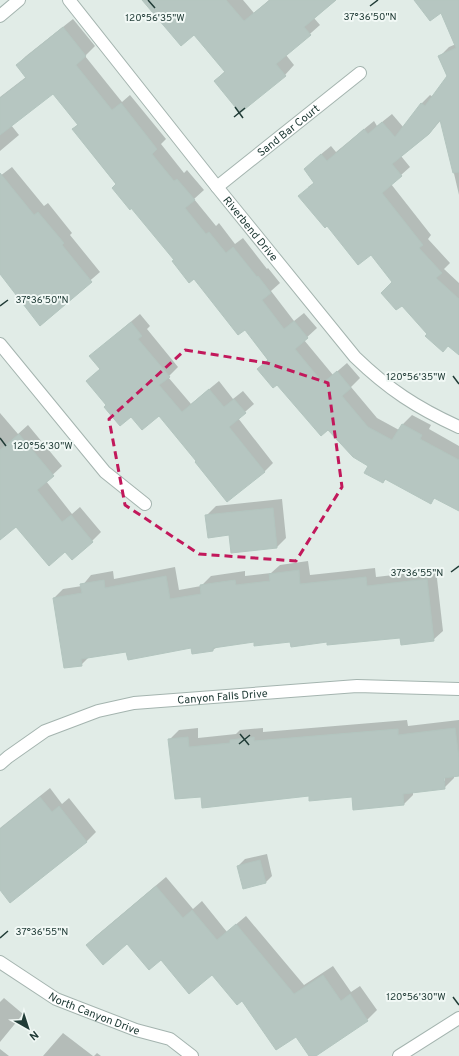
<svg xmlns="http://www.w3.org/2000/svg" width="459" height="1056" font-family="Overpass,sans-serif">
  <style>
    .shadow { fill: #0003; fill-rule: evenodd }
    .building { fill: #b6c6c1; stroke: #b3c5bf }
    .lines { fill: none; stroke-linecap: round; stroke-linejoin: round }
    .minor-casing { stroke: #a4b4af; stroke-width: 14 }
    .minor { stroke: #fff; stroke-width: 12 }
    .marked { fill: none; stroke: #c2185b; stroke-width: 3; stroke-dasharray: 8 5; stroke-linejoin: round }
    .ticks { fill: none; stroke: #213c37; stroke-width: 1.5 }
    .labels { text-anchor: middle; stroke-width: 4; stroke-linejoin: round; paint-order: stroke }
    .street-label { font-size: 11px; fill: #213c37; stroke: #f1f8f5 }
    .ticks-label { font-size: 10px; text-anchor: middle; fill: #213c37; stroke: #f1f8f5; stroke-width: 4; stroke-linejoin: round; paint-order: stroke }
  </style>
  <rect width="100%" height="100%" fill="#e1ece7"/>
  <path class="shadow" d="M 143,0 L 243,0 L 254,13 L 269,0 L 336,0 L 314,18 L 320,25 L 286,55 L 294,65 L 285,75 L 215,81 L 225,71 L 194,34 Z
    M 415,0 L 459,0 L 459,140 L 441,120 L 429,134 L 401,156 L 410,167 L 391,184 L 431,235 L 428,239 L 450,263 L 444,269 L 459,283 L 459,354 L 449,345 L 428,334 L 393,282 L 371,254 L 308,187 L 315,182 L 314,160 L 331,146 L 336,152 L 374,121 L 377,126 L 392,114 L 404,128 L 421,104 L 430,95 L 433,97 L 448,78 L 439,57 L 449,47 L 456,44 L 441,11 Z
    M 73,19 L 95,46 L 85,56 L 122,102 L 130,95 L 166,139 L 161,144 L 184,173 L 187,170 L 204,190 L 194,199 L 216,226 L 219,223 L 235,244 L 243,238 L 267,269 L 268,268 L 280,283 L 271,291 L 294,321 L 304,313 L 317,328 L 304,340 L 333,375 L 347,363 L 360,378 L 351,387 L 377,418 L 399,430 L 403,424 L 412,415 L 431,425 L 429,429 L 459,446 L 459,503 L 436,497 L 430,502 L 386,479 L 383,482 L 370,465 L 277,384 L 259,369 L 268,360 L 245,329 L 175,260 L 73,129 L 78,124 L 54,92 L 11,125 L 19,135 L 0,151 L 0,97 L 26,77 L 17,65 L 26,56 Z
    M 459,157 L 459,195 L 452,165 Z
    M 12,167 L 44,206 L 48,203 L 72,233 L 70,235 L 100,272 L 40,324 L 0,273 L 0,176 Z
    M 140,314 L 150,326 L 147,329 L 178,367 L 168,377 L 191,404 L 219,381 L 233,399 L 243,391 L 254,404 L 238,418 L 273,463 L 264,472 L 198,461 L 159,415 L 131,415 L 108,405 L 87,381 L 101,368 L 100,348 Z
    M 0,413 L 18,434 L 28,425 L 62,466 L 46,481 L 72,514 L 80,507 L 101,532 L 92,541 L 65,551 L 17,526 L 0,539 Z
    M 282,499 L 286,538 L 277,547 L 230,534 L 206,516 L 216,506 Z
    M 308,561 L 310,575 L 375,568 L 376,577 L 436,570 L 443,631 L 433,640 L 401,637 L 328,641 L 255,641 L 217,647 L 213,650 L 192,647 L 127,650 L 90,656 L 81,665 L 54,598 L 63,589 L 82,586 L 91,575 L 113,571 L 114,579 L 175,567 L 179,590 L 201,586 L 211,576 L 245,571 L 245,576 L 271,573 L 280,565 Z
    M 407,720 L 408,726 L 459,720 L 459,775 L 454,775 L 454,778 L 444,788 L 413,792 L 413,795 L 404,804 L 353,796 L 202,795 L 169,740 L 179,730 L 198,728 L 198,738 L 236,734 L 240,730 L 263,728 L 263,732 ZM 444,772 L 445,781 L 443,781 Z
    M 50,788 L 62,804 L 69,798 L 96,832 L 87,841 L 10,901 L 0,888 L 0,828 Z
    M 267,854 L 272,876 L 265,883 L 238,866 L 245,859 Z
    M 166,877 L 193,909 L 202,901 L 227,932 L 246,916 L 304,985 L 333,966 L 351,992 L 360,986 L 377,1010 L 367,1020 L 314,1056 L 310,1056 L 296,1035 L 242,999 L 212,974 L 161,959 L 127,943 L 87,945 L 96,936 Z
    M 4,998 L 23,1014 L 0,1042 L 0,1002 Z
    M 63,1033 L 93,1056 L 43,1056 Z
    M 0,1049 L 9,1056 L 0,1056 Z
    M 97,1053 L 101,1056 L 94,1056 Z"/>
  <path class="building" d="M 142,0 L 226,0 L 244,21 L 270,0 L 336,0 L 304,27 L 311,35 L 276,64 L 286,76 L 240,113 L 214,81 L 225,72 L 194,35 L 181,46 Z
    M 414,0 L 459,0 L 459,172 L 453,173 L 440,120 L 429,134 L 392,164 L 402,176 L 382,193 L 423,245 L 419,248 L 442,273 L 436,278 L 459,299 L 459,355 L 448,346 L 443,352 L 425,336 L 427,334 L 402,306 L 396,310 L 381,293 L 392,282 L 371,255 L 358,265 L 327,226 L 325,228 L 298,196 L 314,183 L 304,169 L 321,154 L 327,161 L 364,129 L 368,134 L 382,122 L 395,137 L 421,103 L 425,106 L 447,76 L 438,56 L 456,48 L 441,13 L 430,21 Z
    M 63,27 L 86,56 L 76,65 L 112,110 L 121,103 L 157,149 L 152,154 L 174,181 L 177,179 L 195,200 L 185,208 L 206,234 L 209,232 L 226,253 L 233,247 L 257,277 L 258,276 L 271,293 L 262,300 L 284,329 L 294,321 L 308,338 L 295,349 L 323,383 L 337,371 L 351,388 L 342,396 L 368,427 L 392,440 L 402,424 L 422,435 L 420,439 L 459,460 L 459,511 L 434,498 L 431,504 L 385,479 L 383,483 L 364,473 L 368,466 L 353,457 L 328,430 L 321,436 L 277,385 L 273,388 L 257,369 L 268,360 L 245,330 L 238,335 L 194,279 L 189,283 L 172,261 L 174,260 L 131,208 L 130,210 L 112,188 L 116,184 L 72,129 L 78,125 L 53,94 L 0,135 L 0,98 L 26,78 L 16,65 Z
    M 0,173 L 34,215 L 38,212 L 64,243 L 62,245 L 92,282 L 40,326 L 0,274 Z
    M 131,322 L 142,336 L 138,339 L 170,377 L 159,385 L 182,412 L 209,389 L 224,407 L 234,399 L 246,413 L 229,427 L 265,472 L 227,502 L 195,462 L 196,461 L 159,416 L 142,430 L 131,417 L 120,426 L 104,407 L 106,405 L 86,381 L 100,369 L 89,356 Z
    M 19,434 L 54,476 L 37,490 L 62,522 L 71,515 L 93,542 L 72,560 L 65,552 L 49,566 L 16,527 L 0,540 L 0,450 Z
    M 273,508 L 277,548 L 231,553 L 229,535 L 208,538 L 205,515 Z
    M 299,570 L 300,584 L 366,577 L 367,586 L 427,579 L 434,641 L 401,645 L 400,638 L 327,645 L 327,642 L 291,647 L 290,642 L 254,646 L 254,642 L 213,648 L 213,651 L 192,654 L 191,648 L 128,660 L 126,652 L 81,659 L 82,666 L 64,668 L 53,598 L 82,593 L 80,584 L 104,580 L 105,588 L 166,576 L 170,599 L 201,594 L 200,585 L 235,580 L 236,585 L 270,581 L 269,574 Z
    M 455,728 L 459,758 L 459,776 L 444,778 L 445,789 L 403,794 L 404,805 L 353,810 L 352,797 L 309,801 L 309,796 L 202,808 L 201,797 L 175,799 L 168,739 L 188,737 L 189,747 L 230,743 L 230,740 L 254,737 L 254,741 L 398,729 L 398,735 Z
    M 40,797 L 52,812 L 59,806 L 87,842 L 10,903 L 0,890 L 0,829 Z
    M 260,860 L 266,883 L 243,889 L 237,866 Z
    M 156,886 L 183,918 L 192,910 L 217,940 L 236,924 L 294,994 L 323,975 L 341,1001 L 350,994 L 368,1021 L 316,1056 L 309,1056 L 296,1037 L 276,1050 L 242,1001 L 237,1005 L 212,975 L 189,994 L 161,960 L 149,970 L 127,944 L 103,965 L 86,945 Z"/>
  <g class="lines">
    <g class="minor-casing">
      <g id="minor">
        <path id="s1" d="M 69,0 L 217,187 L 355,357 C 388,389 417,408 459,427"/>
        <path d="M 0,16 L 19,0"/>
        <path id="s2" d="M 217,187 L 360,73"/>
        <path d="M 0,344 L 105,472 L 145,504"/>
        <path id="s3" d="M 0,764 L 8,757 L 45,731 L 98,711 L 134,703 L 357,686 L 459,689"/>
        <path id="s4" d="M 0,962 L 56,999 L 136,1030 L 170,1039 L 192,1056"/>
        <path d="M 399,1056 L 459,1018"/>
      </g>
    </g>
    <use href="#minor" class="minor"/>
  </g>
  <path class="marked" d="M 185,350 L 267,363 L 328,383 L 342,487 L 296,561 L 199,554 L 125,505 L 109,419 Z"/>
  <path class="ticks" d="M 148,0 L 155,8M 370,6 L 378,0M 235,107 L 243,118M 234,117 L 245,108M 0,306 L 8,300M 453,376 L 459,384M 0,438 L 6,446M 451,572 L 459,566M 240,734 L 249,745M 239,744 L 250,735M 0,938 L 8,931M 453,997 L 459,1005"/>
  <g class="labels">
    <g class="street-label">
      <text dy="4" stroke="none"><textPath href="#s2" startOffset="91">Sand Bar Court</textPath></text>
      <text dy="4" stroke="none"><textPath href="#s1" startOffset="292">Riverbend Drive</textPath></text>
      <text dy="4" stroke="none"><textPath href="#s3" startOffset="238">Canyon Falls Drive</textPath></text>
      <text dy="4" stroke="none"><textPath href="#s4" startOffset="108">North Canyon Drive</textPath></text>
    </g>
  </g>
  <g class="ticks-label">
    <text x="370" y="20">37°36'50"N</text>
    <text x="155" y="21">120°56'35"W</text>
    <text x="42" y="303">37°36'50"N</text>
    <text x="416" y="380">120°56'35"W</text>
    <text x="43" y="449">120°56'30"W</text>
    <text x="417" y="576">37°36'55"N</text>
    <text x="42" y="935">37°36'55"N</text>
    <text x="416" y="1000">120°56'30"W</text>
  </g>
  <g transform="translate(28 1028) rotate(141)" stroke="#f1f8f5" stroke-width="3" paint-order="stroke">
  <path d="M0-3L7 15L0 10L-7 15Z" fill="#213c37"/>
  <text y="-6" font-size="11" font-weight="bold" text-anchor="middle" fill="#213c37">N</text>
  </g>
</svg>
